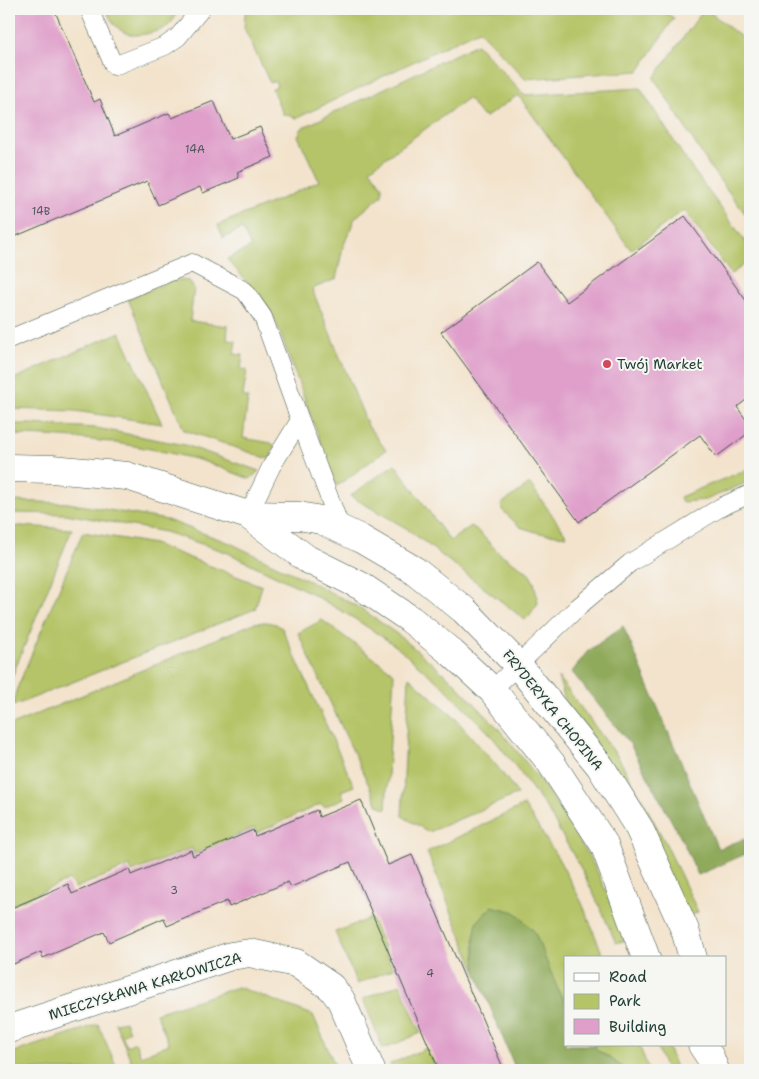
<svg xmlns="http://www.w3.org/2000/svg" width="759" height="1079" font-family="'Shantell Sans',sans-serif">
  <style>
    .green { fill: #b5c467; stroke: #6a804e }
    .forest { fill: #90aa5c; stroke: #587448 }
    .building { fill: #df9fca }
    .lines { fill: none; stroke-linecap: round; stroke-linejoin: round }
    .service-casing { stroke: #3f564b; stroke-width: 19 }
    .minor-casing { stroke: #3f564b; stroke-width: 29 }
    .tertiary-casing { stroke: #3f564b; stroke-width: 29 }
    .service { stroke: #fff; stroke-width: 18 }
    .minor { stroke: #fff; stroke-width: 28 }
    .tertiary { stroke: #fff; stroke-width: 28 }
    .poi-dot { fill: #d1495b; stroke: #f6f6f2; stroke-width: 2 }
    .labels { text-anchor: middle; stroke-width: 4; stroke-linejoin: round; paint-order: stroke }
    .number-label { font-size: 11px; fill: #4f565a }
    .poi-label { font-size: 14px; fill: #1f3d34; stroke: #f6f6f2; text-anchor: start }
    .street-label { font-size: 14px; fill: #1f3d34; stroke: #f6f6f2 }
  </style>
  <rect width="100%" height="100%" fill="#f6f6f2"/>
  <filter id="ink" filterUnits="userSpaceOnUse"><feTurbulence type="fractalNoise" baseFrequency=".02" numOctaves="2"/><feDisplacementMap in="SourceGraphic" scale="10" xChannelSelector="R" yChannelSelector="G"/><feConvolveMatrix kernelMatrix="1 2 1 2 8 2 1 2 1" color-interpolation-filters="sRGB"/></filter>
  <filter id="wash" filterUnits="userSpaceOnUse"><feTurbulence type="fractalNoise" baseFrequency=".0096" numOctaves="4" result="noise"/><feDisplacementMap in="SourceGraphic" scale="20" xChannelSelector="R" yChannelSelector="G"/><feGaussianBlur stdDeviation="1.12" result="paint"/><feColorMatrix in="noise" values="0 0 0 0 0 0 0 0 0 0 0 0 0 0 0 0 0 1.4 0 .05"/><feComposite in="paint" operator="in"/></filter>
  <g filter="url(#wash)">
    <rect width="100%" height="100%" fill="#f3e3cc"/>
    <path class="green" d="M 106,9 L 178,9 C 176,13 174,20 171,23 C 166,28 159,31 153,32 C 129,40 115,32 106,9 Z
      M 249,9 L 660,9 L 674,18 L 639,71 L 525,79 L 479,30 L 297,118 L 283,114 L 272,89 L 277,86 L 275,81 L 270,83 L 244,28 L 245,14 Z
      M 704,9 L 706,9 L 750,44 L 750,220 L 712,170 L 654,78 Z
      M 477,44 L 524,95 L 640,88 L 688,163 L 750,248 L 750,264 L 744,265 L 731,274 L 684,210 L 631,250 L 518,95 L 486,117 L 482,116 L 468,98 L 370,169 L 382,186 L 382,195 L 355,218 L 343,247 L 336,279 L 312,289 L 368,426 L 386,450 L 337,486 L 276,322 L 265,303 L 227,259 L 251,247 L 242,229 L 223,238 L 218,225 L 292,194 L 319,181 L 298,136 L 302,128 Z
      M 180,280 L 189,281 L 194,288 L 190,321 L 228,326 L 227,340 L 236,341 L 234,354 L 243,355 L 241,369 L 247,370 L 243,396 L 248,398 L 243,438 L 271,443 L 275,446 L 269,459 L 184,430 L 128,299 L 170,281 Z
      M 120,332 L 162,424 L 75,411 L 9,409 L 9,381 Z
      M 9,424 L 31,424 L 96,428 L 185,445 L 259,471 L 250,479 C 233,473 216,465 199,460 C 137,444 73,435 9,435 Z
      M 395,464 L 450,541 L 471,526 L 476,529 L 499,553 L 528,572 L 534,582 L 538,603 L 529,616 L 525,620 L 510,608 L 406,528 L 350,496 Z
      M 750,468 L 750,481 L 706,500 L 682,502 L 680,497 Z
      M 530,484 L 567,536 L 539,533 L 520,527 L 502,510 L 501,504 Z
      M 9,501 L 68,503 L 167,520 L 230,543 L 311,582 L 362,609 L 401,637 L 455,683 L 499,729 L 541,781 L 563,814 L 595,867 L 616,913 L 627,940 L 616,943 L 603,914 L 583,872 L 547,809 L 513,763 L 490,734 L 447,690 L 393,644 L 355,619 L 307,591 L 226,552 L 165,532 L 66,514 L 9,513 Z
      M 21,526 L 72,529 L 9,684 L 9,527 Z
      M 83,532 L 154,544 L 262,586 L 255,609 L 13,706 L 16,691 Z
      M 322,620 L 394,673 L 386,809 L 378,805 L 298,633 Z
      M 266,622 L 276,624 L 282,628 L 354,786 L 341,791 L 344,798 L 324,807 L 321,804 L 257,833 L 254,828 L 194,854 L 192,848 L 132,872 L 130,866 L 75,888 L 69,880 L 11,905 L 9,900 L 9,726 L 254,623 Z
      M 409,677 L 454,717 L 496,765 L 518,794 L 429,832 L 402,816 Z
      M 558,677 L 618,757 L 642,799 L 666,844 L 698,912 L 688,917 L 568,710 Z
      M 524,805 L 558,858 L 582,903 L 604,958 L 565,958 L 565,1002 L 559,992 L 474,937 L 476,972 L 427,852 Z
      M 371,918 L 393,969 L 357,984 L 335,932 Z
      M 400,984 L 421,1033 L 383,1049 L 363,999 Z
      M 238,987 L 313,1015 L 337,1070 L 135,1070 L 115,1023 L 125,1021 L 129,1031 L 122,1035 L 127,1046 L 135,1042 L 141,1056 L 169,1044 L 156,1013 Z
      M 98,1024 L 118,1070 L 9,1070 L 9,1054 Z
      M 593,1045 L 639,1045 L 649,1070 L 627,1070 L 596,1049 Z
      M 656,1045 L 667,1045 L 677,1070 L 666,1070 Z
      M 427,1048 L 437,1070 L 393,1070 L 390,1064 Z"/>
    <path class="forest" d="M 623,626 L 718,849 L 744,839 L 750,852 L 698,875 L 684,844 L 630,744 L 572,672 L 587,652 Z
      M 492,906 L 515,912 L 534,931 L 559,992 L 565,1002 L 565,1045 L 593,1045 L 596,1049 L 627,1070 L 516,1070 L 476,972 L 474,937 L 477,922 Z"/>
    <g id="blocks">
      <path class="building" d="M 9,9 L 54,9 L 94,102 L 100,99 L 115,136 L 169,113 L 172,118 L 214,101 L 230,139 L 260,127 L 273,157 L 237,172 L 239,178 L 203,193 L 200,187 L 158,205 L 147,181 L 9,239 Z
        M 685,216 L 750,306 L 750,397 L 737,407 L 750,425 L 750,432 L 716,457 L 700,435 L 579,522 L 441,332 L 537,262 L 567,302 Z
        M 361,800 L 388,865 L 412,855 L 504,1070 L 439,1070 L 350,862 L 291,887 L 288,882 L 229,907 L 227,901 L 167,926 L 164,918 L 109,942 L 104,932 L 43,958 L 41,952 L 9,966 L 9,909 L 68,884 L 72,894 L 129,869 L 131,875 L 191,850 L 193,856 L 253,830 L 255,836 L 317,810 L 319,817 Z"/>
    </g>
  </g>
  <g filter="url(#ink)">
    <use href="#blocks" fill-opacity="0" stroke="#3f564b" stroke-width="1"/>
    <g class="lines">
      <g class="service-casing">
        <path id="service" d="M 89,9 L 114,66 L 165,46 L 178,37 L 201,9
          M 9,339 L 192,263 L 245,291 L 263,317 L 300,420 L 271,467 L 248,515
          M 300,420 L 341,529
          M 492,690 L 578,607 L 630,563 L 721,507 L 750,494"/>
      </g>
      <g class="minor-casing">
        <path id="minor" d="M 9,1029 L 231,956 L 250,953 L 296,963 L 331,987 L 341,1000 L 371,1070"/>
      </g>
      <g class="tertiary-casing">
        <path id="tertiary" d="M 9,468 L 52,469 L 127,476 L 248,515 L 299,516 L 321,520 L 361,539 L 414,570 L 464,610 L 518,665 L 600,766 L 639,828 L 685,930 L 693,958
          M 248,515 L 307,559 L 361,586 L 410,619 L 452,653 L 492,690 L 551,763 L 604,844 L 646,958
          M 702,1045 L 710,1057 L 715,1070"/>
      </g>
      <use href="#service" class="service"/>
      <use href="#minor" class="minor"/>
      <use href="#tertiary" class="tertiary"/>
    </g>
  </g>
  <circle class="poi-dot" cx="607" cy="364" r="5"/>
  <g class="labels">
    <g class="number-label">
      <text x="195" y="153">14A</text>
      <text x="41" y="215">14B</text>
      <text x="174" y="894">3</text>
      <text x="430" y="977">4</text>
    </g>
    <g class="poi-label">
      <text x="617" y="369">Twój Market</text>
    </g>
    <g class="street-label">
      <text transform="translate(553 710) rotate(51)" y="5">FRYDERYKA CHOPINA</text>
      <text transform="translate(145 986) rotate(-17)" y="5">MIECZYSŁAWA KARŁOWICZA</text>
    </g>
  </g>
  <rect width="759" height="1079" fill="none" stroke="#f6f6f2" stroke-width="30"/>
  <rect x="564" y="956" width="162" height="90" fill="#f6f6f2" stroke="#a0aca6"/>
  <rect x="574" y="973" width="25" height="8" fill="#ffffff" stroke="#a0aca6"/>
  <text x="609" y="982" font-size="15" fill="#1f3d34">Road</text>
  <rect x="574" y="994" width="25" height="15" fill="#b5c467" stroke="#a0aca6"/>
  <text x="609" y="1006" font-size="15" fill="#1f3d34">Park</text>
  <rect x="574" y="1019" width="25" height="15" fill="#df9fca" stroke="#a0aca6"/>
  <text x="609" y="1032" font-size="15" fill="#1f3d34">Building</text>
</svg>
